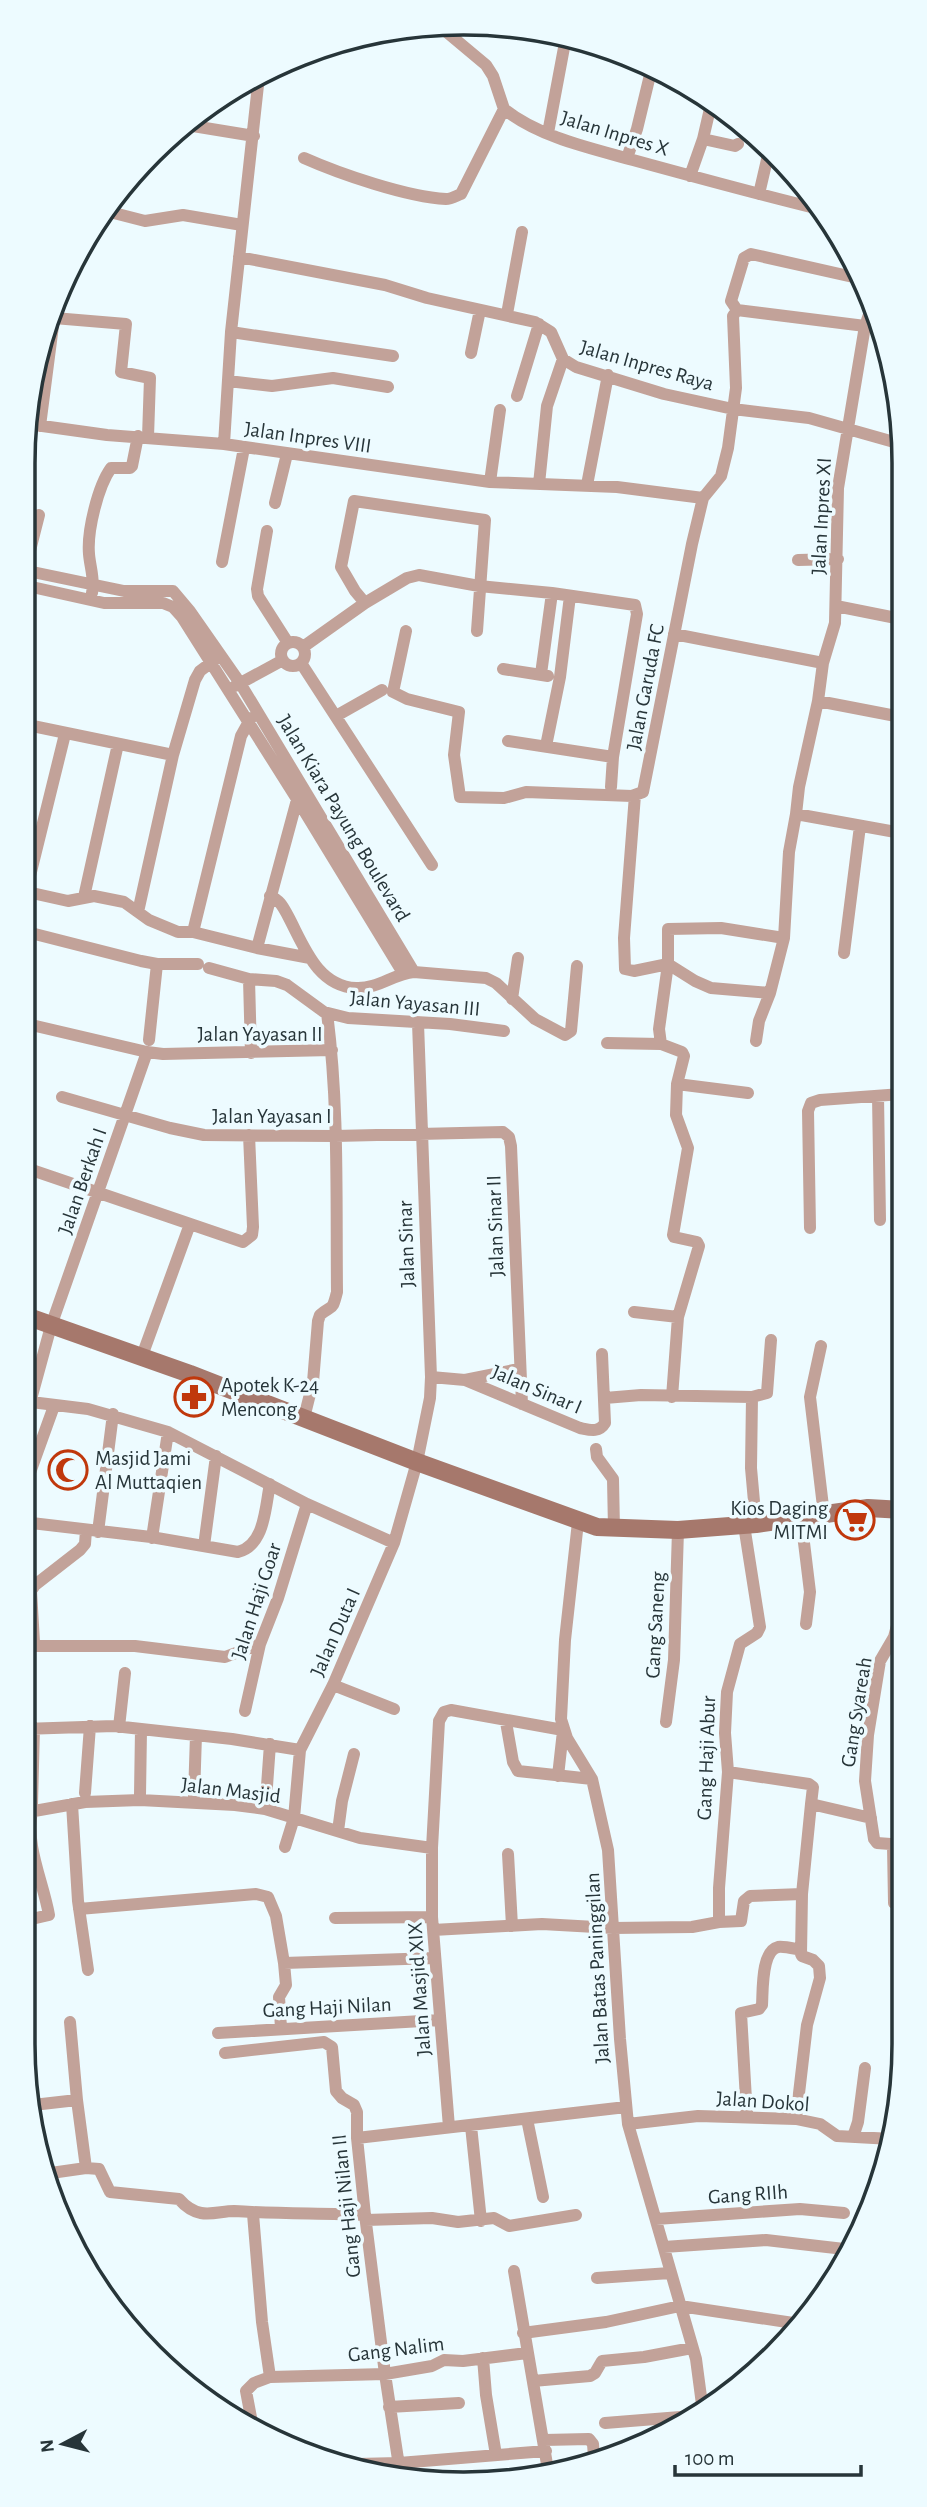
<svg xmlns="http://www.w3.org/2000/svg" width="927" height="2507" font-family="'Alegreya Sans',sans-serif">
  <style>
    .lines { fill: none; stroke-linecap: round; stroke-linejoin: round }
    .minor { stroke: #c2a299; stroke-width: 12 }
    .secondary { stroke: #a6786c; stroke-width: 18 }
    .labels { text-anchor: middle; stroke-width: 7; stroke-linejoin: round; paint-order: stroke }
    .street-label { font-size: 21px; fill: #273539; stroke: #edfbff }
    .poi-label { font-size: 21px; fill: #273539; stroke: #edfbff; text-anchor: start }
    .rim { fill: none; stroke: #273539; stroke-width: 3.5 }
  </style>
  <rect width="100%" height="100%" fill="#edfbff"/>
  <g class="lines">
    <path class="minor" d="M 443,29 L 486,65 L 493,76 L 504,109 C 539,137 590,148 633,160 C 695,177 757,194 819,209
      M 193,126 L 254,136
      M 548,133 L 566,37
      M 703,139 L 735,146 L 738,144
      M 304,158 C 340,174 407,197 446,199 C 451,199 456,196 461,194 L 504,109
      M 627,158 L 637,129 L 651,71
      M 690,176 L 703,139 L 712,100
      M 759,194 L 769,151
      M 106,211 L 145,221 L 183,215 L 242,225
      M 239,257 L 385,285 L 427,298 L 535,322 L 551,332 L 563,359 L 576,367 L 664,394 L 733,409 L 809,418 L 901,444
      M 871,309 L 865,326 L 838,488 L 835,623 L 823,663 L 818,701 L 799,787 L 796,814 L 901,833
      M 737,310 L 731,301 L 744,258 L 751,254 L 862,279
      M 737,310 L 865,326
      M 507,314 L 522,232
      M 231,332 L 393,356
      M 471,353 L 480,310
      M 228,381 L 272,386 L 333,378 L 388,387
      M 517,396 L 539,324
      M 28,424 L 107,435 L 224,444 L 490,482 L 617,487 L 703,498
      M 40,426 L 54,318 L 126,324 L 121,372 L 150,378 L 148,437
      M 224,444 L 231,332 L 259,76
      M 490,482 L 500,410
      M 539,484 L 547,406 L 563,359
      M 587,485 L 608,375
      M 275,503 L 287,454
      M 267,531 L 257,589 L 258,596 L 288,643
      M 798,560 L 838,559
      M 222,562 L 244,448
      M 23,570 L 124,591 L 173,591 L 189,610 L 240,683 L 414,972
      M 23,578 L 39,515
      M 23,585 L 104,603 L 163,603 L 173,607 L 182,617 L 297,799 L 403,973
      M 92,593 C 95,580 90,567 89,554 C 87,531 98,486 111,468 L 130,468 L 132,466 L 138,436
      M 365,603 L 355,591 L 341,567 L 354,501 L 485,520 L 477,631
      M 836,606 L 901,619
      M 406,631 L 393,692 L 407,699 L 459,712 L 454,755 L 460,797 L 504,798 L 526,792 L 632,796 L 643,792 L 692,544 L 703,498 L 721,476 L 728,448 L 736,388 L 733,316 L 737,310
      M 674,634 L 823,663
      M281 654a12 12 0 1 1 24 0a12 12 0 1 1-24 0Z
      M 303,647 L 365,603 L 407,578 L 419,575 L 479,586 L 552,593 L 635,605 L 637,614 L 613,757 L 508,741
      M 301,663 L 432,865
      M 503,669 L 548,676
      M 541,674 L 552,593
      M 235,686 L 283,660
      M 818,701 L 901,717
      M 336,716 L 382,690
      M 251,718 L 241,736 L 193,932 L 257,948 L 310,958
      M 23,724 L 173,755
      M 546,746 L 560,677 L 570,596
      M 611,787 L 613,757
      M 635,795 L 624,938 L 625,969 L 634,971 L 668,964 L 695,981 L 711,988 L 770,993
      M 23,891 L 68,901 L 94,896 L 124,902 L 149,920 L 178,932 L 193,932
      M 26,892 L 65,734
      M 270,896 C 280,900 283,907 288,916 C 304,946 317,986 356,988 C 378,989 393,974 414,972 L 486,978 L 496,983 L 535,1019 L 565,1035 L 571,1031 L 577,966
      M 84,897 L 118,744
      M 138,912 L 173,755 L 195,680 L 200,671 L 216,659
      M 23,931 L 141,961 L 157,964 L 198,964
      M 257,948 L 298,796
      M 844,953 L 860,826
      M 209,968 L 249,979 L 276,981 L 287,985 L 324,1012 L 348,1018 L 450,1024 L 504,1031
      M 249,979 L 251,1053
      M 512,999 L 518,958
      M 23,1023 L 147,1052 L 163,1054 L 332,1050
      M 149,1040 L 157,964
      M 756,1041 L 759,1021 L 770,993 L 784,938 L 789,852 L 796,814
      M 607,1043 L 661,1044 L 682,1052 L 684,1056 L 677,1084 L 676,1115 L 688,1148 L 673,1235 L 674,1237 L 697,1242 L 699,1246 L 678,1317 L 634,1312
      M 661,1044 L 659,1029 L 668,964 L 668,929 L 721,928 L 784,938
      M 677,1084 L 748,1093
      M 878,1096 L 880,1220
      M 62,1097 L 170,1128 L 204,1135 L 335,1136 L 503,1132 L 509,1137 L 511,1146 L 522,1404
      M 23,1167 L 243,1242 L 252,1235 L 253,1227 L 249,1135
      M 810,1228 L 808,1111 L 811,1103 L 820,1100 L 902,1094
      M 821,1346 L 810,1397 L 824,1515
      M 142,1356 L 190,1224
      M 431,1377 L 465,1380 L 580,1428 C 590,1430 599,1433 605,1423 L 602,1354
      M 465,1380 L 519,1369
      M 672,1397 L 678,1317
      M 605,1398 L 641,1395 L 752,1397
      M 23,1401 L 88,1409 L 168,1432 L 307,1504 L 394,1543
      M 30,1403 L 51,1326 L 147,1052
      M 304,1418 L 313,1382 L 318,1321 L 320,1315 C 333,1304 332,1312 337,1292 C 336,1199 339,1105 327,1013
      M 596,1449 L 597,1457 L 613,1479 L 614,1529
      M 23,1492 L 54,1406
      M 801,1518 L 810,1592 L 806,1624
      M 23,1522 L 151,1537 L 238,1552 C 265,1545 265,1508 270,1484
      M 578,1522 L 565,1640 L 561,1719 L 567,1738 L 592,1779 L 608,1850 L 620,2039 L 628,2124 L 696,2359 L 703,2412
      M 756,1524 L 751,1468 L 752,1397 L 767,1393 L 771,1340
      M 86,1530 L 85,1544 L 80,1550 L 35,1585 L 31,1591 L 34,1642 L 36,1646 L 135,1646 L 225,1657 L 260,1644
      M 98,1532 L 113,1414
      M 152,1538 L 168,1432
      M 204,1546 L 216,1456
      M 903,1603 L 894,1637 L 880,1661 L 868,1735 L 865,1781 L 874,1839 L 877,1843 L 904,1845
      M 333,1685 L 394,1709
      M 245,1711 L 260,1644 L 278,1598 L 307,1504
      M 506,1722 L 513,1762 L 518,1771 L 592,1779
      M 666,1722 L 674,1660 L 678,1530
      M 119,1727 L 125,1673
      M 23,1729 L 114,1726 L 232,1739 L 300,1750
      M 728,1772 L 809,1784 L 813,1787 L 811,1804 L 871,1818
      M 558,1776 L 563,1731
      M 85,1793 L 90,1726
      M 140,1795 L 141,1730
      M 194,1796 L 196,1735
      M 266,1800 L 270,1744
      M 32,1804 L 34,1728
      M 72,1804 L 78,1901 L 88,1970
      M 23,1813 L 85,1802 L 140,1800 L 235,1805 L 265,1809 L 360,1838 L 432,1848
      M 338,1831 L 342,1801 L 354,1754
      M 893,1846 L 894,1903 L 904,1905
      M 285,1847 L 294,1818 L 300,1750 L 333,1685 L 394,1543 L 417,1462 L 430,1398 L 431,1377 L 418,1023
      M 508,1854 L 512,1926
      M 79,1909 L 256,1894 L 268,1897 L 276,1916 L 284,1963 L 286,1985 L 279,1997 L 281,2028
      M 335,1918 L 432,1917
      M 23,1921 L 49,1915 C 43,1881 25,1846 32,1811
      M 719,1922 L 719,1888 L 728,1772 L 725,1733 L 727,1692 L 740,1644 L 757,1633 L 760,1627 L 744,1525
      M 433,1930 L 542,1924 L 613,1928 L 692,1927 L 719,1922 L 741,1921 L 744,1901 L 750,1896 L 802,1894 L 811,1804
      M 284,1963 L 435,1958
      M 70,2022 L 77,2100 L 86,2168
      M 218,2033 L 439,2020
      M 225,2053 L 324,2042 L 332,2047 L 336,2091 L 342,2098 L 354,2105 L 357,2112 L 357,2138 L 365,2215 L 385,2374 L 401,2479
      M 33,2105 L 77,2100
      M 747,2117 L 741,2013 L 759,2009 L 762,2005 C 763,1991 761,1951 778,1947 C 784,1946 795,1949 801,1950
      M 527,2119 L 543,2197
      M 796,2119 L 807,2025 L 820,1978 L 819,1966 L 813,1960 L 802,1956 L 801,1954 L 802,1894
      M 628,2124 L 698,2116 L 796,2119 L 820,2124 L 837,2136 L 892,2139
      M 471,2126 L 481,2221
      M 449,2127 L 432,1917 L 432,1848 L 439,1721 L 444,1712 L 451,1710 L 563,1730
      M 853,2137 L 858,2122 L 865,2068
      M 357,2138 L 626,2107
      M 44,2174 L 86,2168 L 99,2169 L 110,2192 L 179,2199 C 185,2206 191,2211 201,2213 C 212,2215 223,2211 234,2211 C 277,2214 321,2213 365,2215
      M 253,2214 L 262,2322 L 270,2377
      M 656,2219 L 800,2209 L 844,2213
      M 366,2220 L 432,2218 L 458,2222 L 494,2218 L 509,2226 L 576,2215
      M 664,2247 L 766,2240 L 844,2249
      M 514,2271 L 549,2476
      M 597,2278 L 670,2273
      M 523,2333 L 606,2322 L 680,2306 L 800,2324
      M 483,2358 L 486,2395 L 496,2455
      M 533,2381 L 590,2376 L 595,2373 L 602,2361 L 644,2357 L 692,2348
      M 389,2407 L 459,2403
      M 605,2423 L 693,2416
      M 253,2428 L 246,2391 L 254,2383 L 270,2377 L 385,2374 L 432,2366 L 444,2360 L 463,2361 L 527,2353
      M 544,2440 L 589,2439 L 593,2444 L 594,2457
      M 357,2464 L 399,2463 L 546,2451"/>
    <path class="secondary" d="M 23,1315 L 190,1374 L 417,1462 L 597,1527 L 678,1530 L 756,1524 L 868,1508 L 903,1510"/>
  </g>
  <defs>
    <g id="pharmacy-ring" transform="scale(2.0125)"><circle r="9.5" fill="#edfbff" stroke="#c0380c" stroke-width="1.5"/><path d="M-2-6h4v4h4v4h-4v4h-4v-4h-4v-4h4Z" fill="#c0380c"/></g>
    <g id="mosque-ring" transform="scale(2.0125)"><circle r="9.5" fill="#edfbff" stroke="#c0380c" stroke-width="1.5"/><path d="M3.5-4.9A6 6 0 1 0 3.5 4.9A5 5 0 1 1 3.5-4.9Z" fill="#c0380c"/></g>
    <g id="supermarket-ring" transform="scale(2.0125)"><circle r="9.5" fill="#edfbff" stroke="#c0380c" stroke-width="1.5"/><path d="M-6-5.5h2.5l.6 2H6L4.5 2H-2.5L-4.4-4H-6ZM-1.5 3.2a1.3 1.3 0 1 0 .1 0ZM3 3.2a1.3 1.3 0 1 0 .1 0Z" fill="#c0380c"/></g>
  </defs>
  <g fill-rule="evenodd">
    <use href="#pharmacy-ring" x="194" y="1397"/>
    <use href="#mosque-ring" x="68" y="1470"/>
    <use href="#supermarket-ring" x="855" y="1520"/>
  </g>
  <g class="labels">
    <g class="street-label">
      <text transform="translate(615 133) rotate(17)" y="7">Jalan Inpres X</text>
      <text transform="translate(647 365) rotate(16)" y="7">Jalan Inpres Raya</text>
      <text transform="translate(308 437) rotate(8)" y="7">Jalan Inpres VIII</text>
      <text transform="translate(821 516) rotate(-87)" y="7">Jalan Inpres XI</text>
      <text transform="translate(645 687) rotate(-79)" y="7">Jalan Garuda FC</text>
      <text transform="translate(344 818) rotate(59)" y="7">Jalan Kiara Payung Boulevard</text>
      <text transform="translate(415 1003) rotate(5)" y="7">Jalan Yayasan III</text>
      <text x="260" y="1041">Jalan Yayasan II</text>
      <text x="272" y="1123">Jalan Yayasan I</text>
      <text transform="translate(82 1181) rotate(-71)" y="7">Jalan Berkah I</text>
      <text transform="translate(495 1226) rotate(-92)" y="7">Jalan Sinar II</text>
      <text transform="translate(406 1244) rotate(-92)" y="7">Jalan Sinar</text>
      <text transform="translate(537 1389) rotate(23)" y="7">Jalan Sinar I</text>
      <text transform="translate(256 1601) rotate(-72)" y="7">Jalan Haji Goar</text>
      <text transform="translate(655 1625) rotate(-87)" y="7">Gang Saneng</text>
      <text transform="translate(335 1632) rotate(-66)" y="7">Jalan Duta I</text>
      <text transform="translate(856 1712) rotate(-81)" y="7">Gang Syareah</text>
      <text transform="translate(706 1758) rotate(-88)" y="7">Gang Haji Abur</text>
      <text transform="translate(231 1790) rotate(7)" y="7">Jalan Masjid</text>
      <text transform="translate(597 1968) rotate(-93)" y="7">Jalan Batas Paninggilan</text>
      <text transform="translate(419 1989) rotate(-94)" y="7">Jalan Masjid XIX</text>
      <text transform="translate(327 2007) rotate(-3)" y="7">Gang Haji Nilan</text>
      <text transform="translate(763 2101) rotate(4)" y="7">Jalan Dokol</text>
      <text transform="translate(748 2194) rotate(-4)" y="7">Gang RIIh</text>
      <text transform="translate(346 2206) rotate(-96)" y="7">Gang Haji Nilan II</text>
      <text transform="translate(396 2349) rotate(-7)" y="7">Gang Nalim</text>
    </g>
    <g class="poi-label">
      <text x="221" y="1392">Apotek K-24<tspan x="221" dy="24">Mencong</tspan></text>
      <text x="95" y="1465">Masjid Jami<tspan x="95" dy="24">Al Muttaqien</tspan></text>
      <text x="828" y="1515" text-anchor="end">Kios Daging<tspan x="828" dy="24">MITMI</tspan></text>
    </g>
  </g>
  <path d="M0 0H927V2507H0ZM463 35H464A428 428 0 0 1 892 463V2044A428 428 0 0 1 464 2472H463A428 428 0 0 1 35 2044V463A428 428 0 0 1 463 35Z" fill="#edfbff" fill-rule="evenodd"/>
  <path class="rim" d="M463 35H464A428 428 0 0 1 892 463V2044A428 428 0 0 1 464 2472H463A428 428 0 0 1 35 2044V463A428 428 0 0 1 463 35Z"/>
  <g transform="translate(63 2444) rotate(263)" stroke="#edfbff" stroke-width="5" paint-order="stroke">
  <path d="M0-5L12 26L0 18L-12 26Z" fill="#273539"/>
  <text y="-10" font-size="19" font-weight="bold" text-anchor="middle" fill="#273539">N</text>
  </g>
  <path d="M675 2465v10h186v-10" fill="none" stroke="#273539" stroke-width="3.5"/>
  <text x="685" y="2465" font-size="21" fill="#273539" stroke="#edfbff" stroke-width="5" paint-order="stroke">100 m</text>
</svg>
